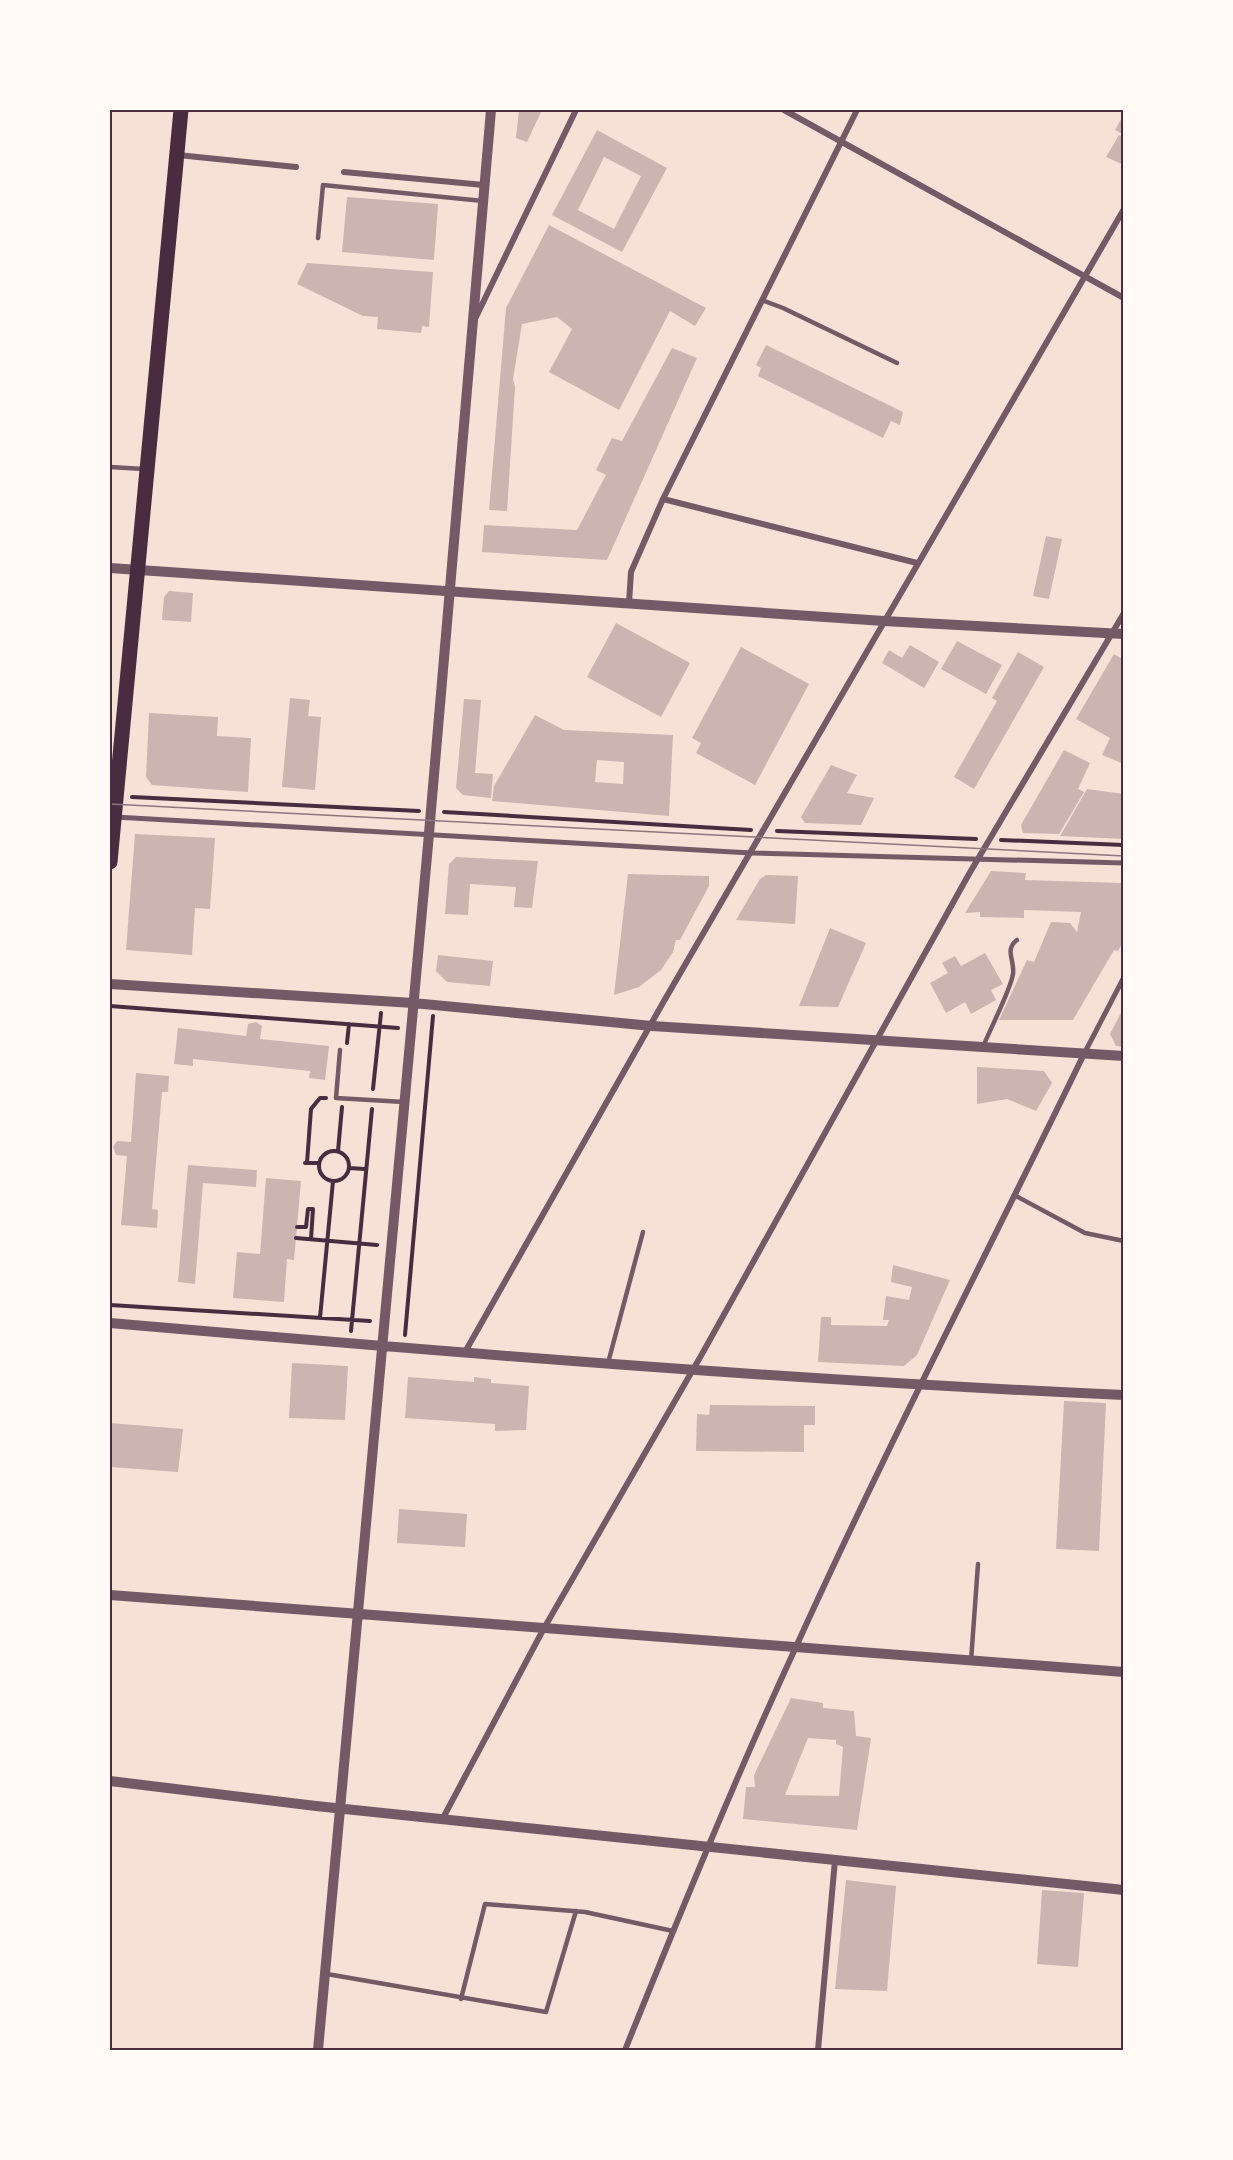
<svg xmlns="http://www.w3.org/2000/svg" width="1233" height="2160" font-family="Literata,serif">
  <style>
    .building { fill: #ccb4b1; fill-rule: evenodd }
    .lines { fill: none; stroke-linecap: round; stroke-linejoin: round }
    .path { stroke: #4a2c40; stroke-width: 4 }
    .service { stroke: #755966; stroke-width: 4.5 }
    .pedestrian { stroke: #755966; stroke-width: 5 }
    .minor { stroke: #755966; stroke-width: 6 }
    .tertiary { stroke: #755966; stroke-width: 10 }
    .primary { stroke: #4a2c40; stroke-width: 15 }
    .tram { stroke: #8f747c; stroke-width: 1.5 }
    .neatline { fill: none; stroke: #4a2c40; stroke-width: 2 }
  </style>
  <rect width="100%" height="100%" fill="#f7e1d7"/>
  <path class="building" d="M 519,110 L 542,110 L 527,142 L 516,138 Z
    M 1124,114 L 1124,135 L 1115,130 Z
    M 597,130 L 667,168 L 622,252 L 552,215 ZM 604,157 L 641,176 L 614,229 L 578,210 Z
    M 1119,135 L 1124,137 L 1124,165 L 1106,157 Z
    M 347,197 L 438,204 L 434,260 L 342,252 Z
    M 549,225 L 706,308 L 695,326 L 670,311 L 619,410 L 549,372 L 572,329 L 557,317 L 522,324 L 513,379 L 515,387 L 507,511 L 489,510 L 506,308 Z
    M 307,263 L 433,272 L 429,327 L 422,326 L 421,333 L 377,329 L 378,317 L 363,316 L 297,284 Z
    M 766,345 L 903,412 L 900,425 L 891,421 L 883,438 L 758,376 L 761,368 L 756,365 Z
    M 672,348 L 697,358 L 607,560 L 482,552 L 484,525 L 577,530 L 606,475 L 596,470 L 612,438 L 622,441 Z
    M 1046,536 L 1062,539 L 1049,599 L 1033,596 Z
    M 169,591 L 193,593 L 191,622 L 162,620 L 164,597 Z
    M 616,623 L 690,663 L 661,717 L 587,677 Z
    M 957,641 L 1002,665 L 986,694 L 941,669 Z
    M 910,645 L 939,662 L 924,688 L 882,663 L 889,650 L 902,658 Z
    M 741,647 L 809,684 L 755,785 L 696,753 L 701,743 L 692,738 Z
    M 1018,652 L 1044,667 L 974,789 L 954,777 L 997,701 L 992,698 Z
    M 1114,654 L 1124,660 L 1124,764 L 1102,755 L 1110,738 L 1076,719 Z
    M 290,698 L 310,700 L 308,716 L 321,717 L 315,790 L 282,787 Z
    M 464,699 L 481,700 L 475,773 L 493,774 L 491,798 L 463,795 L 456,788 Z
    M 149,713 L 218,717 L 217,736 L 251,738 L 248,792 L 152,785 L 146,777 Z
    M 535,715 L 564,730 L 673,735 L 669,816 L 492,801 L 494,786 ZM 597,760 L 624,762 L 623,784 L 595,782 Z
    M 1064,750 L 1090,763 L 1078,789 L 1084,792 L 1059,834 L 1023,833 L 1021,825 Z
    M 831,765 L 857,775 L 847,793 L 874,798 L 861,825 L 805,823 L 801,817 Z
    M 1087,789 L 1124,794 L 1124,839 L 1060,836 Z
    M 135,834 L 215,838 L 210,909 L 195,908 L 192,955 L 126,950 Z
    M 456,857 L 538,861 L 532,908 L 514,907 L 516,887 L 470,884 L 468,915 L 445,914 L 449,864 Z
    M 991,871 L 1026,873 L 1025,880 L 1124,883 L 1124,940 L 1118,951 L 1114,950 L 1073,1020 L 999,1020 L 1027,960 L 1034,962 L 1051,922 L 1070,923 L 1077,932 L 1081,912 L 1024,910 L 1024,918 L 980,917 L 980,912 L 965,913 Z
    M 628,874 L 709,876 L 709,886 L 680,940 L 676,940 L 673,952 L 661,970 L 639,987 L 614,995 Z
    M 766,875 L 798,876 L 795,924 L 736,920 L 760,879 Z
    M 830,928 L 866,943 L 838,1007 L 799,1006 Z
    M 985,953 L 1003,984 L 991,990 L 996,1000 L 971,1014 L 965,1002 L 946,1013 L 930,983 L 948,973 L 942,963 L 955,956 L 961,966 Z
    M 438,955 L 493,961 L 490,986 L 447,982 L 436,971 Z
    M 1124,1007 L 1124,1047 L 1116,1046 L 1110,1034 Z
    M 256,1022 L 262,1026 L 260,1039 L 329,1046 L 325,1080 L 309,1078 L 310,1071 L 193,1059 L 193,1066 L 174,1064 L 178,1028 L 246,1036 L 248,1024 Z
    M 977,1067 L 1044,1071 L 1052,1083 L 1036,1111 L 1007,1099 L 977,1104 Z
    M 136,1073 L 169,1076 L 168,1092 L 162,1092 L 152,1209 L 158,1210 L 157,1228 L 121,1225 L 127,1156 L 116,1155 L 113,1147 L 117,1141 L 131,1142 Z
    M 188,1165 L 257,1170 L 256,1187 L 203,1183 L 195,1284 L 178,1282 Z
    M 266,1178 L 301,1181 L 294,1260 L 287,1259 L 284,1302 L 233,1298 L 237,1252 L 260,1254 Z
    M 893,1265 L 950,1280 L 917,1355 L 904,1366 L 818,1362 L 821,1317 L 831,1317 L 831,1325 L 887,1326 L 889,1320 L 883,1320 L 886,1296 L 909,1300 L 912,1287 L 891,1282 Z
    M 292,1363 L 348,1366 L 345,1420 L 289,1418 Z
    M 408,1377 L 474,1382 L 474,1377 L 491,1379 L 491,1383 L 529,1386 L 526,1430 L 495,1431 L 495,1424 L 405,1418 Z
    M 1064,1401 L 1106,1403 L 1099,1551 L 1056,1549 Z
    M 710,1405 L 815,1406 L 815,1425 L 804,1425 L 804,1452 L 696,1451 L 697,1414 L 709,1415 Z
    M 110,1423 L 183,1429 L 178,1472 L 110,1467 Z
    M 399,1509 L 467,1514 L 465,1547 L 397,1543 Z
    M 791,1698 L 823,1703 L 823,1708 L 854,1711 L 856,1736 L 871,1738 L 857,1830 L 743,1819 L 746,1787 L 755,1787 L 754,1775 ZM 808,1738 L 836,1740 L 836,1744 L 843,1747 L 839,1796 L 785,1795 Z
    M 846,1880 L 896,1886 L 887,1991 L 835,1989 Z
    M 1042,1890 L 1084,1893 L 1078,1967 L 1037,1964 Z"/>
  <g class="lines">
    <path class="path" d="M 132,797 L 419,811
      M 444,812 L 751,830
      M 777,831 L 976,839
      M 1001,840 L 1124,845
      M 110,1006 L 398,1028
      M 347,1043 L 349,1024
      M 373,1089 L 381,1013
      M319 1166a15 15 0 1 1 30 0a15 15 0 1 1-30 0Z
      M 338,1151 L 342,1107
      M 305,1163 L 319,1163
      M 307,1163 L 311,1109 L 320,1098 L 326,1098
      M 349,1168 L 365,1169
      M 297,1227 L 306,1227 L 308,1209 L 313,1209 L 311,1239
      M 296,1238 L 377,1245
      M 110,1305 L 370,1321
      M 320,1318 L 333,1181
      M 351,1331 L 372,1109
      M 405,1335 L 433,1016"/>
    <path class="service" d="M 318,238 L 323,185 L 483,201
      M 762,300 L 783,308 L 897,363
      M 110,467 L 144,469
      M 983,1047 C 990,1029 1011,989 1013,974 C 1015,960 1004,950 1017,940
      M 340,1050 L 336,1098 L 404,1102
      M 1014,1195 L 1085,1233 L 1124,1241
      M 608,1363 L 643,1232
      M 971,1661 L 978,1564
      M 327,1974 L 546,2012 L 576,1911
      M 461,1999 L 485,1904 L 585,1912 L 673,1931"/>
    <path class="pedestrian" d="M 115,817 L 751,853 L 1124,863
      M 1085,1052 L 1124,977"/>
    <path class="minor" d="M 784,110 L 1124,298
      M 178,155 L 296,167
      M 344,172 L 484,185
      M 476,317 L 576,110
      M 663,499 L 917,563
      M 629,603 L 631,572 L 663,499 L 857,110
      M 465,1352 L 664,1001 L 1124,209
      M 443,1818 L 543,1630 L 702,1354 L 969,874 L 1124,613
      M 625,2050 C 679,1916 734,1781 795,1649 C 886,1448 988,1252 1084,1054
      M 818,2050 L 835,1860"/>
    <path class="tertiary" d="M 110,568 L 884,621 L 1124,634
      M 110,984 L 413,1003 L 652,1026 L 1124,1056
      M 110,1323 C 447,1352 785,1380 1124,1395
      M 110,1595 L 1124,1672
      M 110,1781 L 316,1806 L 1124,1890
      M 318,2050 L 428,845 L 491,110"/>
    <path class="primary" d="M 110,862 L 181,110"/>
    <path class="tram" d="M 110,804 L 1124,856"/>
  </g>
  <rect width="1233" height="2160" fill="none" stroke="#fffaf5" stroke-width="222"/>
  <rect x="111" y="111" width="1011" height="1938" class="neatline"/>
</svg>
